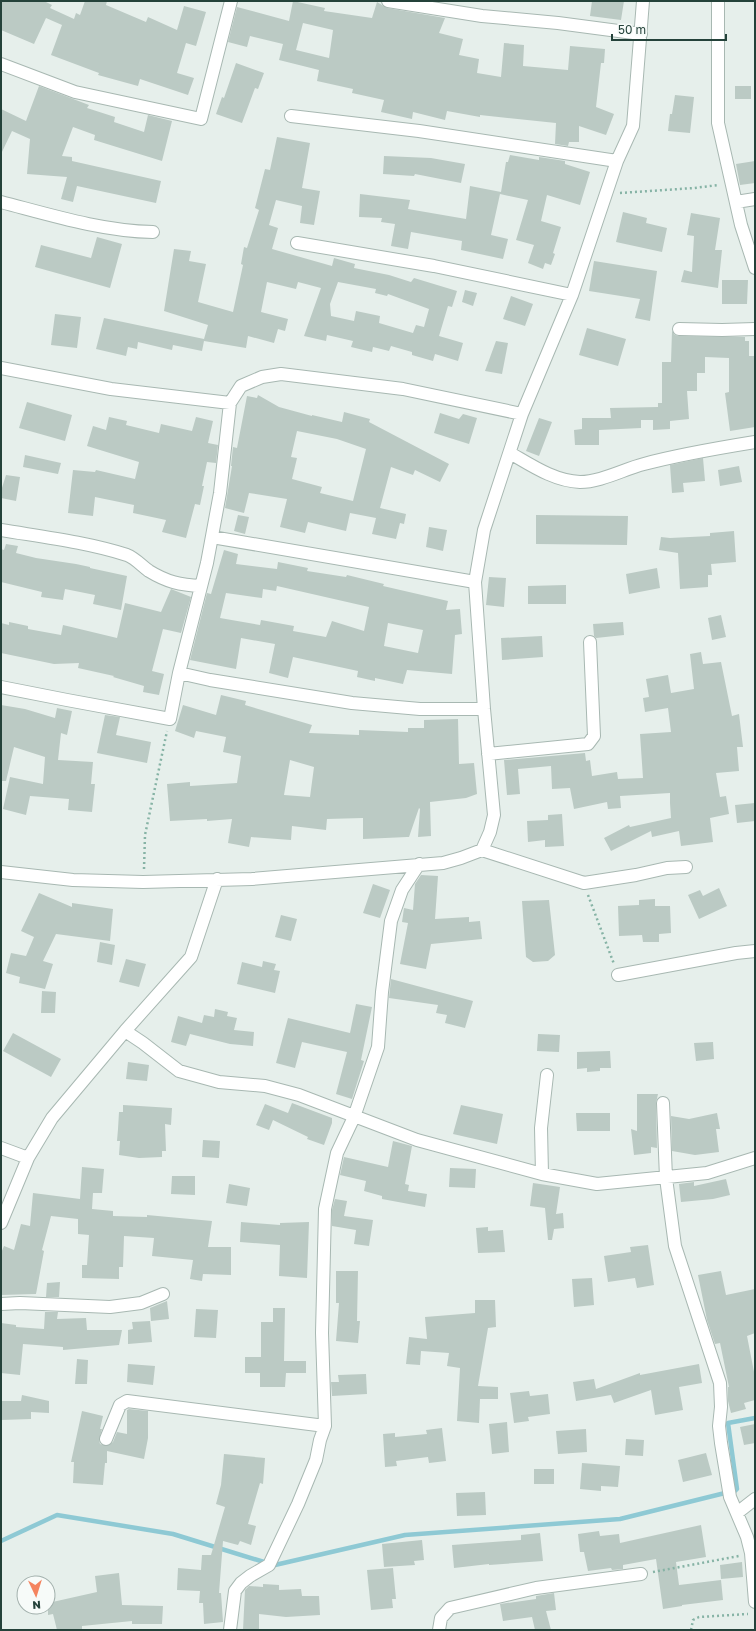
<svg xmlns="http://www.w3.org/2000/svg" width="756" height="1631" font-family="'Golos Text',sans-serif">
  <style>
    .lines { fill: none; stroke-linecap: round; stroke-linejoin: round }
    .stream { stroke: #8ec9d4; stroke-width: 4.5 }
    .building { fill: #bbcac4; fill-rule: evenodd }
    .minor-casing { stroke: #a8b8b2; stroke-width: 14 }
    .path { stroke: #86b3a5; stroke-width: 2.5; stroke-dasharray: 2 3; stroke-linecap: butt }
    .minor { stroke: #fff; stroke-width: 12 }
  </style>
  <rect width="100%" height="100%" fill="#e6efeb"/>
  <g class="lines">
    <path class="stream" d="M 734,1492 L 737,1489 L 728,1423 L 755,1418
      M 1,1541 L 57,1515 L 173,1534 L 264,1562
      M 275,1565 L 405,1535 L 620,1519 L 725,1493"/>
  </g>
  <path class="building" d="M 1,1 L 44,1 L 52,5 L 50,8 L 74,19 L 76,13 L 80,15 L 85,1 L 107,1 L 106,5 L 146,22 L 148,17 L 177,30 L 184,6 L 206,12 L 196,46 L 186,43 L 177,73 L 194,78 L 188,95 L 140,79 L 138,86 L 98,75 L 99,73 L 51,55 L 62,25 L 46,18 L 34,44 L 1,30 Z
    M 293,1 L 325,8 L 324,11 L 372,18 L 377,2 L 387,8 L 445,18 L 439,33 L 463,39 L 459,55 L 479,59 L 477,73 L 501,77 L 504,43 L 524,45 L 523,66 L 568,70 L 570,46 L 605,49 L 604,63 L 601,63 L 596,107 L 614,114 L 606,135 L 579,126 L 579,142 L 569,142 L 568,146 L 555,144 L 556,123 L 480,115 L 480,117 L 447,111 L 445,120 L 413,112 L 412,119 L 381,112 L 384,100 L 352,93 L 353,89 L 317,81 L 319,70 L 279,60 L 283,44 L 250,36 L 247,47 L 228,42 L 237,7 L 289,21 ZM 303,23 L 333,30 L 329,58 L 296,50 Z
    M 592,1 L 624,1 L 621,20 L 590,16 Z
    M 236,63 L 264,73 L 258,89 L 255,88 L 242,123 L 216,114 L 222,97 L 224,98 Z
    M 39,86 L 89,105 L 87,108 L 115,117 L 114,122 L 144,132 L 148,115 L 172,121 L 162,161 L 94,140 L 95,135 L 73,127 L 62,156 L 72,157 L 72,161 L 161,181 L 156,203 L 77,186 L 73,202 L 61,199 L 67,177 L 27,174 L 30,139 L 12,131 L 1,154 L 1,109 L 26,121 Z
    M 735,86 L 751,86 L 751,99 L 735,99 Z
    M 675,95 L 694,97 L 690,133 L 668,131 L 670,114 L 672,114 Z
    M 277,137 L 310,143 L 302,188 L 320,191 L 314,225 L 300,223 L 302,206 L 276,200 L 269,225 L 278,228 L 272,249 L 332,266 L 334,258 L 355,264 L 354,268 L 389,275 L 411,282 L 414,278 L 457,291 L 452,307 L 448,306 L 439,336 L 463,343 L 458,361 L 435,354 L 433,361 L 412,355 L 412,352 L 391,346 L 389,351 L 373,347 L 372,352 L 351,347 L 353,341 L 327,335 L 326,341 L 304,336 L 321,288 L 298,282 L 296,289 L 267,282 L 261,312 L 288,319 L 285,331 L 278,329 L 274,343 L 248,336 L 246,348 L 204,341 L 202,351 L 173,345 L 172,350 L 138,342 L 137,349 L 128,347 L 126,356 L 96,349 L 104,318 L 204,339 L 208,325 L 164,311 L 174,249 L 191,251 L 189,261 L 206,264 L 198,302 L 233,312 L 243,265 L 241,264 L 244,247 L 247,248 L 259,210 L 255,208 L 265,169 L 270,170 ZM 338,282 L 376,289 L 375,293 L 387,296 L 388,294 L 429,309 L 424,327 L 416,325 L 413,333 L 379,323 L 380,316 L 356,311 L 354,321 L 331,316 L 330,304 Z
    M 510,155 L 539,160 L 539,157 L 565,161 L 565,164 L 590,172 L 580,205 L 547,195 L 541,221 L 561,227 L 553,253 L 555,254 L 551,265 L 545,263 L 543,269 L 528,263 L 534,245 L 516,240 L 528,200 L 500,194 L 491,235 L 508,239 L 503,259 L 461,250 L 462,241 L 411,232 L 408,249 L 391,246 L 395,224 L 381,222 L 382,218 L 359,217 L 360,194 L 410,200 L 408,209 L 466,219 L 470,186 L 501,192 L 506,162 L 508,162 Z
    M 384,156 L 431,158 L 465,164 L 461,183 L 415,174 L 414,176 L 383,174 Z
    M 755,161 L 755,183 L 740,185 L 736,164 Z
    M 623,212 L 647,218 L 646,223 L 667,228 L 662,252 L 616,242 Z
    M 691,213 L 720,218 L 715,250 L 722,250 L 718,288 L 681,282 L 684,270 L 692,272 L 694,236 L 687,235 Z
    M 97,237 L 122,244 L 110,288 L 35,267 L 41,245 L 91,258 Z
    M 594,261 L 657,271 L 650,321 L 635,318 L 640,299 L 589,291 Z
    M 722,280 L 748,280 L 747,304 L 722,304 Z
    M 465,290 L 477,293 L 473,306 L 462,302 Z
    M 511,296 L 533,304 L 525,326 L 503,319 Z
    M 55,314 L 81,317 L 77,348 L 51,345 Z
    M 587,328 L 626,339 L 618,366 L 579,355 Z
    M 672,331 L 675,335 L 679,336 L 745,337 L 745,341 L 749,341 L 749,356 L 755,356 L 755,427 L 730,431 L 725,393 L 729,392 L 729,358 L 705,357 L 705,373 L 697,373 L 697,391 L 687,391 L 689,419 L 670,421 L 670,429 L 653,430 L 653,420 L 641,420 L 641,428 L 599,430 L 599,445 L 575,445 L 574,430 L 582,429 L 582,418 L 611,418 L 610,408 L 658,407 L 658,403 L 662,403 L 662,362 L 671,362 Z
    M 496,341 L 508,343 L 502,374 L 485,371 Z
    M 258,395 L 279,407 L 312,416 L 312,415 L 342,422 L 344,412 L 370,419 L 369,422 L 449,464 L 440,482 L 415,470 L 413,475 L 391,467 L 380,508 L 406,514 L 404,524 L 400,523 L 396,539 L 372,534 L 376,518 L 350,513 L 346,531 L 308,522 L 305,533 L 280,527 L 287,499 L 249,493 L 244,513 L 225,508 L 232,466 L 231,466 L 233,447 L 237,448 L 247,396 L 257,398 ZM 297,431 L 337,439 L 366,449 L 353,501 L 320,493 L 322,487 L 292,479 L 297,458 L 291,457 Z
    M 27,402 L 72,415 L 65,441 L 19,428 Z
    M 440,413 L 459,419 L 463,414 L 477,418 L 469,444 L 434,433 Z
    M 109,417 L 127,421 L 126,425 L 159,433 L 161,424 L 192,431 L 196,417 L 213,421 L 208,443 L 218,445 L 216,463 L 207,462 L 202,486 L 204,486 L 200,505 L 195,504 L 186,538 L 162,532 L 166,520 L 133,513 L 134,505 L 95,497 L 93,516 L 68,513 L 73,470 L 95,472 L 96,470 L 135,479 L 139,462 L 87,446 L 93,426 L 106,430 Z
    M 539,418 L 552,422 L 539,456 L 526,451 Z
    M 25,455 L 61,463 L 58,474 L 23,467 Z
    M 703,458 L 705,481 L 683,483 L 684,492 L 672,493 L 670,465 Z
    M 739,466 L 742,482 L 720,486 L 718,470 Z
    M 6,475 L 20,477 L 16,501 L 1,498 L 1,491 Z
    M 238,515 L 249,517 L 245,534 L 234,531 Z
    M 536,515 L 628,516 L 627,545 L 536,544 Z
    M 429,527 L 447,530 L 443,551 L 426,547 Z
    M 734,531 L 736,562 L 711,564 L 712,575 L 708,575 L 708,587 L 680,589 L 678,553 L 659,550 L 661,537 L 670,538 L 710,536 L 710,533 Z
    M 6,544 L 18,546 L 16,553 L 36,558 L 76,564 L 90,567 L 90,568 L 127,576 L 121,610 L 93,604 L 95,595 L 65,589 L 63,600 L 41,597 L 42,592 L 1,582 L 1,549 L 4,550 Z
    M 224,550 L 238,554 L 236,564 L 277,569 L 278,562 L 308,568 L 307,571 L 346,577 L 347,575 L 384,584 L 383,586 L 448,601 L 446,610 L 460,609 L 462,634 L 455,635 L 452,674 L 407,670 L 403,684 L 375,678 L 375,681 L 357,677 L 358,671 L 293,657 L 288,678 L 269,673 L 275,644 L 241,638 L 236,669 L 190,660 L 207,593 L 211,594 ZM 277,586 L 369,607 L 364,631 L 332,621 L 326,637 L 293,631 L 294,626 L 261,620 L 260,625 L 220,618 L 226,593 L 262,598 L 263,589 L 276,591 ZM 388,623 L 423,630 L 418,653 L 384,646 Z
    M 657,568 L 660,588 L 629,594 L 626,574 Z
    M 489,577 L 506,578 L 504,607 L 486,605 Z
    M 566,585 L 566,604 L 528,604 L 528,586 Z
    M 171,589 L 191,597 L 181,633 L 163,629 L 152,671 L 164,674 L 159,695 L 143,692 L 144,686 L 113,677 L 114,676 L 78,668 L 79,663 L 54,664 L 1,653 L 1,623 L 9,625 L 9,622 L 28,626 L 28,629 L 61,635 L 63,625 L 117,638 L 125,603 L 161,612 Z
    M 721,615 L 726,637 L 712,640 L 708,618 Z
    M 623,622 L 624,635 L 596,638 L 594,636 L 593,624 Z
    M 542,636 L 543,657 L 502,660 L 501,638 Z
    M 701,652 L 703,664 L 721,662 L 732,716 L 739,714 L 743,747 L 737,747 L 739,771 L 716,773 L 720,797 L 726,796 L 729,814 L 710,818 L 713,842 L 681,846 L 679,831 L 652,837 L 651,831 L 611,851 L 604,838 L 629,825 L 630,827 L 671,818 L 670,803 L 672,802 L 670,803 L 670,793 L 620,796 L 621,808 L 608,809 L 607,802 L 574,809 L 570,788 L 552,789 L 551,766 L 518,769 L 520,794 L 507,795 L 504,760 L 585,753 L 586,761 L 590,760 L 592,776 L 617,772 L 618,779 L 643,778 L 640,734 L 671,732 L 668,708 L 645,712 L 643,698 L 649,697 L 646,679 L 668,675 L 671,693 L 694,689 L 690,654 Z
    M 221,695 L 246,701 L 245,705 L 312,725 L 309,733 L 359,735 L 359,730 L 408,732 L 408,728 L 424,728 L 424,720 L 458,719 L 459,764 L 474,763 L 477,794 L 466,798 L 430,802 L 431,836 L 418,837 L 420,809 L 419,808 L 409,837 L 407,837 L 363,839 L 363,818 L 327,819 L 326,830 L 292,826 L 291,840 L 251,837 L 249,847 L 228,843 L 232,819 L 207,821 L 207,819 L 170,821 L 167,784 L 190,782 L 190,786 L 237,783 L 241,756 L 223,752 L 226,737 L 196,731 L 194,738 L 175,731 L 183,705 L 216,715 ZM 290,760 L 314,767 L 310,797 L 284,795 Z
    M 1,705 L 25,709 L 55,718 L 57,708 L 72,711 L 67,735 L 61,733 L 58,760 L 93,762 L 91,784 L 95,784 L 92,812 L 68,810 L 69,799 L 30,796 L 26,815 L 3,809 L 10,777 L 43,784 L 45,757 L 14,747 L 6,781 L 1,781 Z
    M 105,715 L 120,717 L 116,735 L 151,742 L 147,763 L 97,753 Z
    M 755,803 L 755,821 L 737,823 L 735,805 Z
    M 562,814 L 564,846 L 545,847 L 545,840 L 528,842 L 527,821 L 548,820 L 548,815 Z
    M 421,875 L 438,876 L 435,919 L 469,917 L 469,922 L 480,921 L 482,939 L 431,944 L 426,969 L 400,964 L 408,923 L 402,922 L 404,908 L 413,910 L 415,884 Z
    M 373,884 L 390,890 L 380,918 L 363,913 Z
    M 719,888 L 727,906 L 699,919 L 688,895 L 700,890 L 703,896 Z
    M 39,893 L 72,907 L 72,903 L 113,909 L 110,941 L 56,934 L 43,961 L 53,964 L 45,989 L 19,983 L 20,977 L 6,973 L 11,953 L 26,956 L 34,937 L 21,931 Z
    M 655,899 L 655,906 L 670,906 L 671,933 L 659,934 L 659,942 L 643,942 L 642,935 L 619,936 L 618,906 L 639,905 L 639,900 Z
    M 549,900 L 555,955 L 548,961 L 533,962 L 526,957 L 522,901 Z
    M 281,915 L 297,919 L 291,941 L 275,937 Z
    M 100,942 L 115,945 L 112,965 L 97,962 Z
    M 126,959 L 146,964 L 139,987 L 119,982 Z
    M 263,961 L 276,964 L 274,970 L 280,971 L 275,993 L 237,984 L 242,962 L 262,967 Z
    M 391,979 L 473,1001 L 465,1028 L 445,1023 L 447,1015 L 436,1013 L 438,1005 L 389,998 Z
    M 42,991 L 56,992 L 55,1013 L 41,1013 Z
    M 356,1004 L 372,1007 L 361,1060 L 364,1061 L 352,1099 L 336,1094 L 347,1052 L 302,1042 L 295,1068 L 276,1063 L 288,1018 L 350,1033 Z
    M 215,1009 L 228,1012 L 227,1016 L 237,1018 L 234,1030 L 254,1032 L 253,1046 L 230,1044 L 190,1034 L 186,1046 L 171,1042 L 178,1016 L 202,1023 L 204,1015 L 214,1017 Z
    M 13,1033 L 61,1059 L 51,1077 L 3,1051 Z
    M 538,1034 L 560,1035 L 559,1052 L 537,1051 Z
    M 713,1042 L 714,1059 L 696,1061 L 694,1043 Z
    M 610,1051 L 611,1068 L 600,1068 L 600,1071 L 587,1072 L 587,1068 L 577,1069 L 577,1052 Z
    M 128,1062 L 149,1065 L 147,1081 L 126,1079 Z
    M 637,1094 L 658,1094 L 656,1103 L 657,1148 L 651,1147 L 651,1153 L 634,1155 L 631,1129 L 637,1131 Z
    M 292,1103 L 332,1118 L 332,1123 L 324,1145 L 307,1139 L 308,1137 L 273,1120 L 269,1130 L 256,1125 L 265,1104 L 288,1113 Z
    M 123,1105 L 172,1108 L 171,1125 L 165,1124 L 166,1151 L 162,1151 L 162,1157 L 139,1158 L 119,1155 L 120,1141 L 117,1141 L 118,1129 L 119,1112 L 123,1112 Z
    M 461,1105 L 503,1114 L 497,1144 L 453,1134 Z
    M 576,1113 L 610,1113 L 610,1131 L 577,1131 Z
    M 717,1113 L 720,1129 L 716,1129 L 719,1152 L 695,1155 L 672,1151 L 671,1116 L 689,1119 Z
    M 203,1140 L 220,1141 L 219,1158 L 202,1157 Z
    M 393,1141 L 412,1146 L 405,1184 L 409,1185 L 408,1191 L 427,1194 L 425,1207 L 382,1199 L 382,1196 L 364,1191 L 366,1181 L 340,1175 L 344,1157 L 388,1167 Z
    M 82,1167 L 104,1169 L 102,1193 L 93,1193 L 92,1209 L 113,1211 L 113,1216 L 147,1217 L 147,1215 L 212,1221 L 208,1247 L 231,1247 L 231,1275 L 203,1274 L 202,1281 L 190,1279 L 193,1260 L 152,1256 L 154,1238 L 124,1236 L 123,1267 L 119,1267 L 119,1279 L 82,1278 L 82,1265 L 87,1265 L 89,1235 L 78,1234 L 78,1219 L 51,1216 L 42,1250 L 44,1251 L 36,1294 L 1,1295 L 1,1253 L 4,1246 L 14,1250 L 21,1224 L 30,1226 L 33,1193 L 80,1199 Z
    M 450,1168 L 476,1169 L 475,1188 L 449,1187 Z
    M 172,1176 L 195,1176 L 195,1195 L 171,1194 Z
    M 726,1179 L 730,1195 L 713,1199 L 681,1202 L 679,1184 L 694,1182 L 694,1186 Z
    M 533,1183 L 560,1187 L 556,1214 L 563,1213 L 564,1228 L 554,1229 L 552,1240 L 548,1240 L 545,1208 L 530,1206 Z
    M 229,1184 L 250,1188 L 247,1206 L 226,1203 Z
    M 335,1199 L 347,1201 L 344,1216 L 373,1220 L 369,1246 L 354,1244 L 356,1230 L 332,1226 L 332,1210 Z
    M 241,1222 L 280,1225 L 280,1223 L 309,1222 L 307,1278 L 279,1276 L 280,1245 L 240,1242 Z
    M 488,1227 L 488,1231 L 503,1230 L 505,1252 L 478,1253 L 476,1228 Z
    M 648,1245 L 654,1285 L 637,1288 L 635,1278 L 608,1282 L 604,1256 L 631,1252 L 630,1247 Z
    M 336,1271 L 358,1271 L 357,1321 L 360,1321 L 358,1343 L 336,1341 L 339,1303 L 336,1303 Z
    M 721,1271 L 726,1295 L 755,1289 L 755,1333 L 747,1336 L 755,1377 L 755,1400 L 744,1403 L 746,1409 L 731,1413 L 728,1401 L 728,1387 L 729,1387 L 720,1343 L 715,1344 L 707,1320 L 698,1275 Z
    M 592,1278 L 594,1305 L 574,1307 L 572,1279 Z
    M 60,1282 L 59,1297 L 46,1297 L 47,1283 Z
    M 475,1300 L 495,1300 L 496,1327 L 488,1328 L 478,1386 L 498,1387 L 498,1399 L 480,1399 L 479,1423 L 457,1421 L 460,1368 L 447,1366 L 449,1353 L 421,1351 L 420,1365 L 406,1364 L 409,1337 L 427,1339 L 425,1317 L 475,1313 Z
    M 167,1301 L 169,1319 L 151,1321 L 150,1308 Z
    M 273,1308 L 285,1308 L 284,1361 L 306,1361 L 306,1373 L 286,1373 L 285,1387 L 260,1387 L 260,1373 L 245,1373 L 245,1357 L 261,1357 L 261,1322 L 273,1322 Z
    M 196,1309 L 218,1310 L 216,1338 L 194,1337 Z
    M 45,1312 L 58,1312 L 57,1319 L 86,1318 L 87,1330 L 122,1330 L 119,1345 L 63,1350 L 63,1347 L 23,1344 L 20,1375 L 1,1373 L 1,1323 L 16,1325 L 16,1327 L 44,1329 Z
    M 150,1321 L 152,1342 L 128,1344 L 128,1330 L 133,1329 L 132,1322 Z
    M 77,1359 L 88,1360 L 87,1384 L 75,1384 Z
    M 128,1364 L 155,1366 L 153,1385 L 127,1382 Z
    M 699,1364 L 702,1383 L 679,1387 L 683,1410 L 655,1415 L 651,1390 L 614,1403 L 611,1395 L 576,1401 L 573,1382 L 594,1379 L 596,1389 L 640,1373 L 640,1375 Z
    M 366,1374 L 367,1394 L 332,1396 L 331,1382 L 339,1382 L 338,1375 Z
    M 529,1391 L 530,1396 L 548,1394 L 550,1414 L 528,1417 L 529,1421 L 514,1423 L 510,1393 Z
    M 22,1395 L 49,1401 L 49,1413 L 31,1412 L 31,1419 L 1,1420 L 1,1401 L 21,1401 Z
    M 129,1409 L 148,1411 L 148,1438 L 144,1459 L 107,1451 L 107,1463 L 105,1463 L 103,1485 L 73,1483 L 74,1462 L 71,1462 L 82,1411 L 103,1416 L 100,1429 L 102,1429 L 99,1440 L 100,1444 L 107,1446 L 113,1442 L 117,1432 L 127,1434 L 127,1410 Z
    M 507,1422 L 509,1452 L 492,1454 L 489,1424 Z
    M 755,1424 L 755,1443 L 744,1445 L 740,1427 Z
    M 442,1428 L 446,1461 L 429,1463 L 428,1457 L 396,1461 L 397,1466 L 385,1467 L 383,1434 L 395,1433 L 395,1437 L 427,1434 L 426,1430 Z
    M 586,1429 L 587,1452 L 558,1454 L 556,1431 Z
    M 626,1439 L 644,1440 L 643,1456 L 625,1455 Z
    M 706,1453 L 712,1475 L 683,1482 L 678,1460 Z
    M 224,1454 L 265,1458 L 263,1484 L 260,1483 L 248,1524 L 256,1526 L 251,1545 L 240,1541 L 238,1545 L 223,1541 L 219,1593 L 221,1593 L 223,1622 L 204,1624 L 203,1603 L 199,1603 L 200,1591 L 177,1590 L 178,1568 L 201,1570 L 202,1555 L 211,1555 L 225,1507 L 216,1504 L 221,1485 Z
    M 582,1463 L 620,1466 L 618,1487 L 601,1486 L 601,1491 L 580,1489 Z
    M 534,1469 L 554,1469 L 554,1484 L 534,1484 Z
    M 485,1492 L 486,1515 L 457,1516 L 456,1493 Z
    M 701,1525 L 706,1557 L 676,1562 L 679,1585 L 721,1580 L 723,1600 L 682,1605 L 682,1606 L 663,1609 L 656,1559 L 623,1565 L 623,1569 L 612,1570 L 611,1568 L 588,1571 L 584,1552 L 580,1552 L 578,1534 L 599,1531 L 600,1536 L 619,1534 L 620,1543 Z
    M 540,1533 L 543,1561 L 489,1565 L 489,1564 L 454,1568 L 452,1545 L 521,1540 L 521,1535 Z
    M 422,1540 L 424,1560 L 414,1561 L 415,1565 L 384,1567 L 382,1544 Z
    M 742,1562 L 743,1577 L 721,1579 L 720,1565 Z
    M 393,1568 L 396,1599 L 392,1599 L 393,1608 L 371,1610 L 367,1570 Z
    M 119,1573 L 122,1605 L 163,1606 L 162,1624 L 132,1624 L 132,1621 L 82,1626 L 82,1630 L 57,1630 L 53,1614 L 48,1615 L 48,1603 L 97,1592 L 95,1576 Z
    M 263,1584 L 279,1585 L 279,1590 L 301,1589 L 302,1596 L 319,1596 L 320,1615 L 286,1617 L 259,1614 L 259,1630 L 243,1630 L 245,1590 L 249,1586 L 263,1587 Z
    M 554,1593 L 556,1610 L 546,1611 L 551,1630 L 535,1630 L 532,1617 L 503,1621 L 500,1604 L 536,1599 L 536,1596 Z"/>
  <g class="lines">
    <g class="minor-casing">
      <path id="minor" d="M 388,1 L 482,16 L 558,23 L 641,34
        M 718,1 L 718,123 L 741,225 L 755,268
        M 1,64 L 75,92 L 201,119 L 231,1
        M 291,116 L 419,131 L 617,161
        M 1,202 C 51,215 102,231 153,232
        M 736,202 L 755,199
        M 297,243 L 434,266 L 572,295
        M 679,329 L 722,330 L 755,329
        M 1,368 L 111,389 L 230,403 L 241,386 L 262,377 L 281,374 L 403,389 L 522,414
        M 510,453 C 531,465 554,481 580,482 C 601,482 624,469 644,464 C 681,454 718,448 755,442
        M 1,530 C 43,537 86,542 127,555 C 135,558 142,566 149,571 C 167,582 180,585 201,586
        M 212,537 L 475,582
        M 179,673 L 210,680 L 352,703 L 420,709 L 484,709
        M 1,687 L 67,700 L 170,719 L 179,673 L 207,563 L 220,493 L 230,403
        M 488,754 L 588,744 L 594,736 L 590,642
        M 482,850 L 584,883 L 636,875 L 667,868 L 686,867
        M 1,872 L 73,880 L 143,882 L 252,879 L 443,863 L 461,858 L 482,850 L 490,832 L 494,815 L 484,709 L 475,582 L 484,530 L 522,414 L 572,295 L 617,161 L 633,126 L 643,1
        M 618,975 L 736,953 L 755,951
        M 125,1031 L 143,1043 L 179,1071 L 219,1082 L 265,1086 L 299,1095 L 417,1140 L 542,1174 L 597,1184 L 707,1173 L 755,1158
        M 663,1103 L 666,1178 L 675,1246 L 720,1383 L 721,1407 L 719,1426 L 721,1443 L 730,1497 L 747,1537 L 751,1553 L 755,1602
        M 1,1148 L 28,1158
        M 542,1174 L 541,1128 L 547,1075
        M 1,1223 L 28,1158 L 52,1118 L 125,1031 L 191,957 L 217,879
        M 1,1304 L 20,1303 L 110,1307 L 141,1303 L 163,1294
        M 106,1439 L 120,1405 L 127,1401 L 325,1426
        M 737,1513 L 755,1499
        M 230,1630 L 235,1591 L 241,1583 L 250,1576 L 269,1565 L 298,1504 L 316,1460 L 320,1440 L 325,1426 L 322,1333 L 325,1209 L 337,1153 L 354,1117 L 378,1047 L 382,992 L 391,921 L 402,890 L 419,864
        M 439,1630 L 441,1618 L 450,1608 L 536,1588 L 641,1574"/>
    </g>
    <path class="path" d="M 620,193 L 694,188 L 719,185
      M 144,869 L 145,835 L 167,731
      M 588,895 L 614,964
      M 653,1572 L 739,1556
      M 691,1630 L 693,1620 L 699,1617 L 748,1614"/>
    <use href="#minor" class="minor"/>
  </g>
  <rect width="756" height="1631" fill="none" stroke="#24423a" stroke-width="4"/>
  <g transform="translate(36 1595) rotate(176)"><circle r="19" fill="#f7fbf9" stroke="#a3b1ad"/>
  <path d="M0-3L7 15L0 10L-7 15Z" fill="#f4845f"/>
  <text y="-6" font-size="11" font-weight="bold" text-anchor="middle" fill="#24423a">N</text>
  </g>
  <path d="M612 34v6h114v-6" fill="none" stroke="#24423a" stroke-width="2"/>
  <text x="618" y="34" font-size="12" fill="#24423a" stroke="#f7fbf9" stroke-width="3" paint-order="stroke">50 m</text>
</svg>
